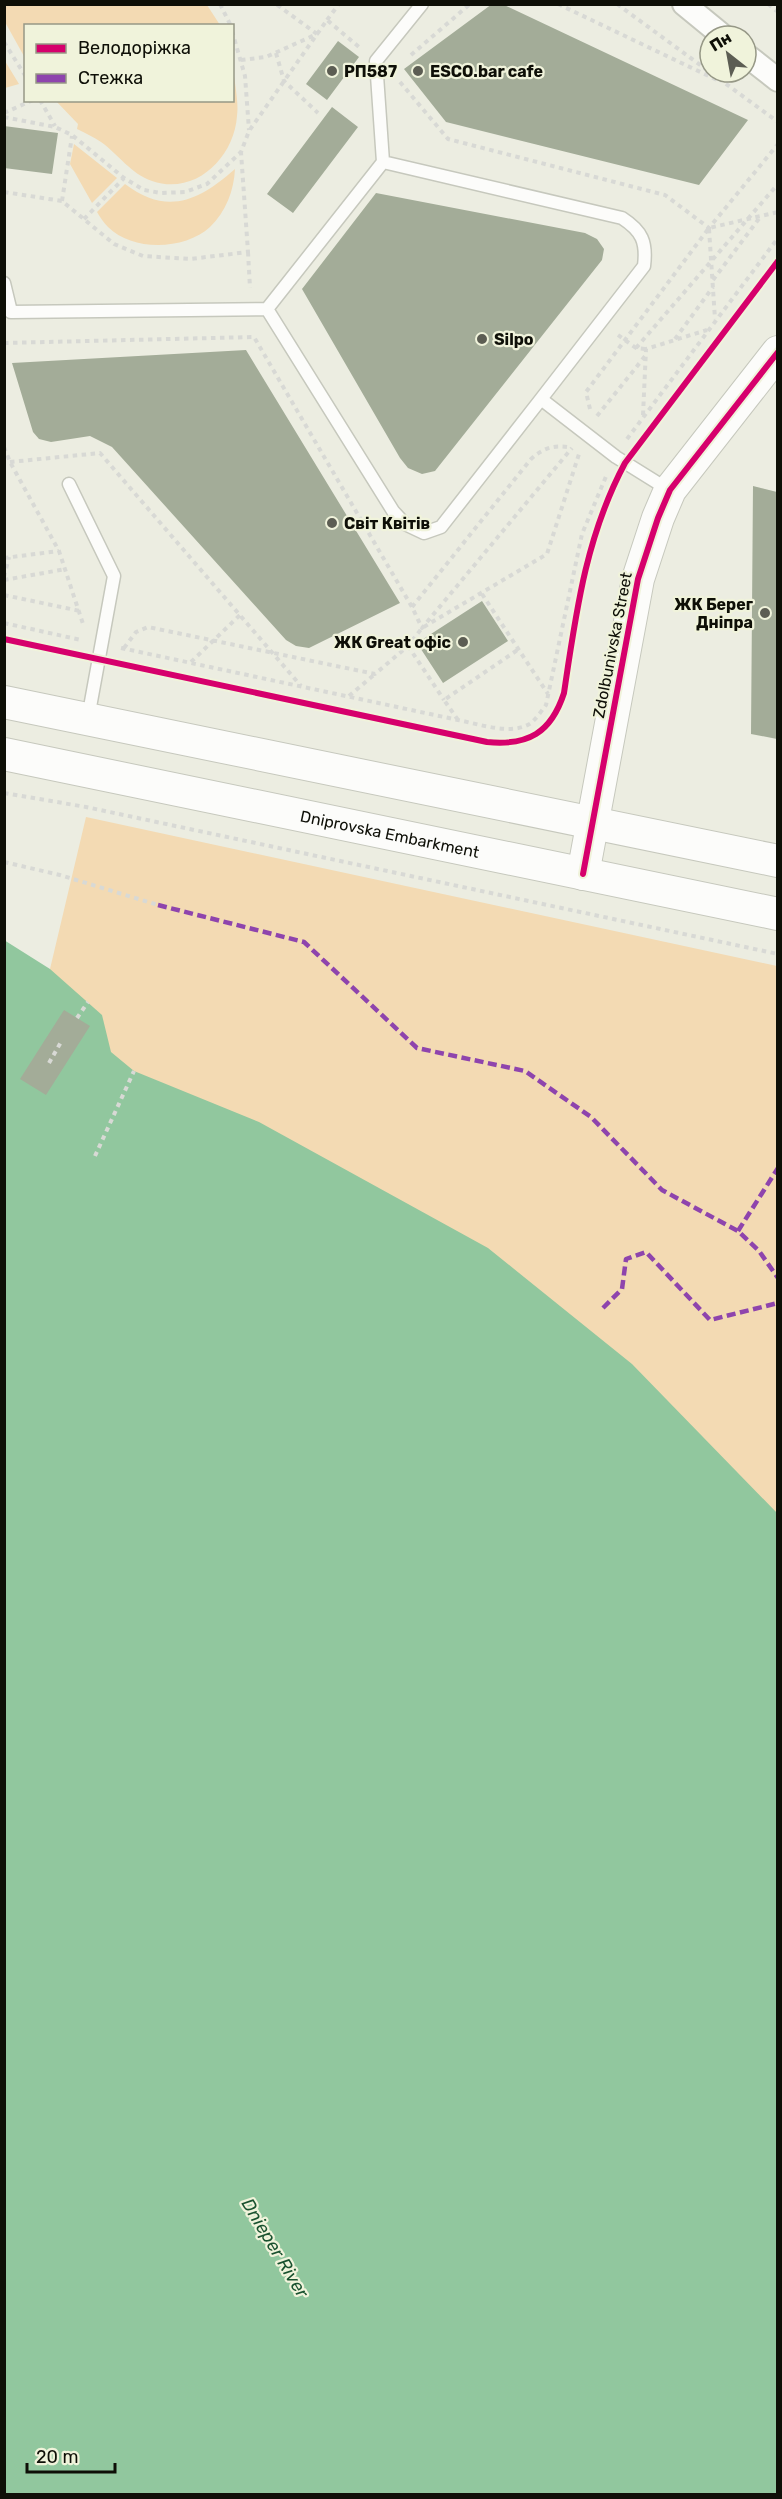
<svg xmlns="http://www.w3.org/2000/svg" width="782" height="2499" font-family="Rubik,sans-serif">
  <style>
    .green { fill: #f3dab3 }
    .water { fill: #91c79e }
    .building { fill: #a3ac98 }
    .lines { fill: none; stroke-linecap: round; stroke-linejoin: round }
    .lane-casing { stroke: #c6c8bd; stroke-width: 15 }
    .street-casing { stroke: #c6c8bd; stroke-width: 26 }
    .secondary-casing { stroke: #c6c8bd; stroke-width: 34 }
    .path { stroke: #d8d9d5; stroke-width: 4; stroke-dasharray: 4.5 4.5; stroke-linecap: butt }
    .lane { stroke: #fcfcfa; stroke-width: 12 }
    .street { stroke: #fcfcfa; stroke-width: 22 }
    .secondary { stroke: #fcfcfa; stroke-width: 32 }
    .quiet { stroke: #8e44ad; stroke-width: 4.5; stroke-dasharray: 9 4.5; stroke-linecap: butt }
    .cycleway-casing { stroke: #f0f3db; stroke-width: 10 }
    .cycleway { stroke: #d6006c; stroke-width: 6 }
    .poi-dot { fill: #5c5d53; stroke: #f0f3db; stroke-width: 2 }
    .labels { text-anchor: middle; stroke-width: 4.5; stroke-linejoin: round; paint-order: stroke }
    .poi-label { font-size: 16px; font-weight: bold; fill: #0e0f07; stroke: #f0f3db; text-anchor: start }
    .street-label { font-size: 16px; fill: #0e0f07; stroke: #f0f3db }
    .water-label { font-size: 18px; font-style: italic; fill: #19522f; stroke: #f0f3db }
  </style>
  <rect width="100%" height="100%" fill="#ecede1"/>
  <path class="green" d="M 4,5 L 207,5 L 220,25 L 26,26 L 25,58 L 5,22 Z
    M 5,61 L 19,84 L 5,88 L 4,88 Z
    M 233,66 C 234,82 239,100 237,116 C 234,158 195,196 152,181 C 131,174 118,154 101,142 C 94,137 85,133 77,129 L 78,124 L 56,101 L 232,100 Z
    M 74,144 L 117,178 L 92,203 L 70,164 Z
    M 235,169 C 234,190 226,212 210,227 C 185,250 133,252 108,227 C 104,223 100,217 97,212 L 125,184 C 167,216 199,201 235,169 Z
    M 86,817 L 777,966 L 777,1829 L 5,977 L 50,969 Z"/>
  <path class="water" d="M 4,940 L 50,969 L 102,1015 L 111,1052 L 134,1071 L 259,1122 L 488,1248 L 632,1364 L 777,1513 L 777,2494 L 5,2494 Z"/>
  <path class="building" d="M 492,4 L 502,4 L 748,120 L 699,185 L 446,122 L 404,69 Z
    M 338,41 L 359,57 L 327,100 L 306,84 Z
    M 332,107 L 358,127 L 293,213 L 267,194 Z
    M 4,126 L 58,133 L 52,174 L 4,168 Z
    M 376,193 L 585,233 L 597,239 L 604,249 L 602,260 L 435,471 L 422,474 L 408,468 L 400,458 L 302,289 Z
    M 246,350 L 400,603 L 309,648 L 296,646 L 286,640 L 112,447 L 90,436 L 51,442 L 39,439 L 33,432 L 12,363 Z
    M 753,486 L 777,492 L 777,739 L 751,734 Z
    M 482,601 L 508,641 L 443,683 L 417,643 Z
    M 64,1010 L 90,1026 L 46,1095 L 20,1079 Z"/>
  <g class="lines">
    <g class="lane-casing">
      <path id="lane" d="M 383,162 L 622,218 C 642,231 647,242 644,266 L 541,399
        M 4,283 L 11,312 L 267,309 L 383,162 L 376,61 L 422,4
        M 267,309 L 393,511 L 405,524 L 424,533 L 441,527 L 541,399 L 616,457 L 669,490
        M 69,484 L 114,576 L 88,718"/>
    </g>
    <g class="street-casing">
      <path id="street" d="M 684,4 L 723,36
        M 746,55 L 778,80"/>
    </g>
    <g class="secondary-casing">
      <g id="secondary">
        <path d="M 4,702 L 778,861"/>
        <path id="s1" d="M 4,754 L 778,914"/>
        <path d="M 583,874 L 638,579 L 658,518 L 670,490 L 778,352"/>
      </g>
    </g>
    <path class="path" d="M 220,4 L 231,26
      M 558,4 L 717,80
      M 617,4 L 778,122
      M 768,4 L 778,12
      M 327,20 L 339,4
      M 232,31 L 245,76 L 249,130
      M 4,42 L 26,77
      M 276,53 L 284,81 L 318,113
      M 411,55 L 470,4
      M 241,60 L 266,57 L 317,34 L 276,4
      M 400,82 L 448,139 L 665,195 L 709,228 L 778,144
      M 40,100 L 55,126
      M 4,113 L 33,100
      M 4,117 L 55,127 L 72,135 L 124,178 L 144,190 L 161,193 L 185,192 L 207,184 L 241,152 L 249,131 L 327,20 L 359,47
      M 4,192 L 62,201 L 114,244 L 143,256 L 190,259 L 248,252 L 241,152
      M 62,201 L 72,136
      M 84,219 L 124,178
      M 709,229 L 715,319
      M 248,252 L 250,288
      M 713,280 L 761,216
      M 618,335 L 636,348 L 646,349
      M 675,339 L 713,287
      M 4,343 L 254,337 L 412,607 L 422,628 L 572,448
      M 636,348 L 778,184
      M 590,409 L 586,392 L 709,228 L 778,212
      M 643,415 L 646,349 L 707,330
      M 597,416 L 646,355
      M 627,439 L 778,238
      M 4,447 L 10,462 L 59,551 L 83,624
      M 10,462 L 100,453 L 301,686
      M 4,558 L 59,551
      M 4,577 L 9,557
      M 4,580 L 66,569
      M 482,594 L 548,694
      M 4,595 L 80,611
      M 412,607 L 531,459 C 542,449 552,445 567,447
      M 4,623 L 81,640
      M 408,646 L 444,700
      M 121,648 L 458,720 C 479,724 512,736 531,723 C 537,718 542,710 546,705 L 582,534 L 607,474
      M 124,648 L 136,632 L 148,627 L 375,674 L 408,646 L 422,628 L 547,554 L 579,454
      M 191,662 L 240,615
      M 349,696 L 375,674
      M 458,720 L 444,700 L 519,649
      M 4,793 L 86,807 L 778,954
      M 4,862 L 60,875 L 158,905
      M 77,1018 L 88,1002
      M 49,1063 L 61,1042
      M 95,1156 L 134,1071"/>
    <use href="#lane" class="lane"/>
    <use href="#street" class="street"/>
    <use href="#secondary" class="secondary"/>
    <path class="quiet" d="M 158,905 L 304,942 L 417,1048 L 525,1071 L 591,1117 L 662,1190 L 738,1231 L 759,1251 L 778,1278
      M 738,1231 L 778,1168
      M 603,1308 L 622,1289 L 626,1259 L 646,1252 L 710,1320 L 778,1303"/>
    <g class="cycleway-casing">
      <path id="cycleway" d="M 4,639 L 487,742 C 528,746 551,733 564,693 C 576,612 586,536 625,463 L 778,261
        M 583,874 L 638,579 L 658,518 L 670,490 L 778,352"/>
    </g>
    <use href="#cycleway" class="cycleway"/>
  </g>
  <g class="poi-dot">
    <circle cx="332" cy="71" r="6"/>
    <circle cx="418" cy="71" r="6"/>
    <circle cx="482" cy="339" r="6"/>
    <circle cx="332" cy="523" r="6"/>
    <circle cx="765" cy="613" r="6"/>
    <circle cx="463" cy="642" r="6"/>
  </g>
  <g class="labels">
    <g class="poi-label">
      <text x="344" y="77">РП587</text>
      <text x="430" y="77">ESCO.bar cafe</text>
      <text x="494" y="345">Silpo</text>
      <text x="344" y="529">Світ Квітів</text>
      <text x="753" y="610" text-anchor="end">ЖК Берег<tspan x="753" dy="18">Дніпра</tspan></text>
      <text x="451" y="648" text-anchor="end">ЖК Great офіс</text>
    </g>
    <g class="street-label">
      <text transform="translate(612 645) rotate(-79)" y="6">Zdolbunivska Street</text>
      <text dy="6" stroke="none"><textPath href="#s1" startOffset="394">Dniprovska Embarkment</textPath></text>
    </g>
    <g class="water-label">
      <text transform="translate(275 2248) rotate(59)" y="6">Dnieper River</text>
    </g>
  </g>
  <rect width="782" height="2499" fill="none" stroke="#0e0f07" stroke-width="12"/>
  <rect x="24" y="24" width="210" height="78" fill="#f0f3db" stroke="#969886" stroke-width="1.5"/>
  <rect x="36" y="44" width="30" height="9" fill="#d6006c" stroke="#969886" stroke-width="1.5"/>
  <text x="78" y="54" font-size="18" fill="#0e0f07">Велодоріжка</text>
  <rect x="36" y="74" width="30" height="9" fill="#8e44ad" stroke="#969886" stroke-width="1.5"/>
  <text x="78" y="84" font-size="18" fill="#0e0f07">Стежка</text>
  <g transform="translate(728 54) rotate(329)"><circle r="28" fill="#f0f3db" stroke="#969886" stroke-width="1.5"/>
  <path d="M0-4.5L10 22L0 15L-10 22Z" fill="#5c5d53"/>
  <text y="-9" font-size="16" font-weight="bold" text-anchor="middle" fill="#0e0f07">Пн</text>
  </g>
  <path d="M27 2463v9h88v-9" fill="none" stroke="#0e0f07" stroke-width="3"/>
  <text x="36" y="2463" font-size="18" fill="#0e0f07" stroke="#f0f3db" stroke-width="4.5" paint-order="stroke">20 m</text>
</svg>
